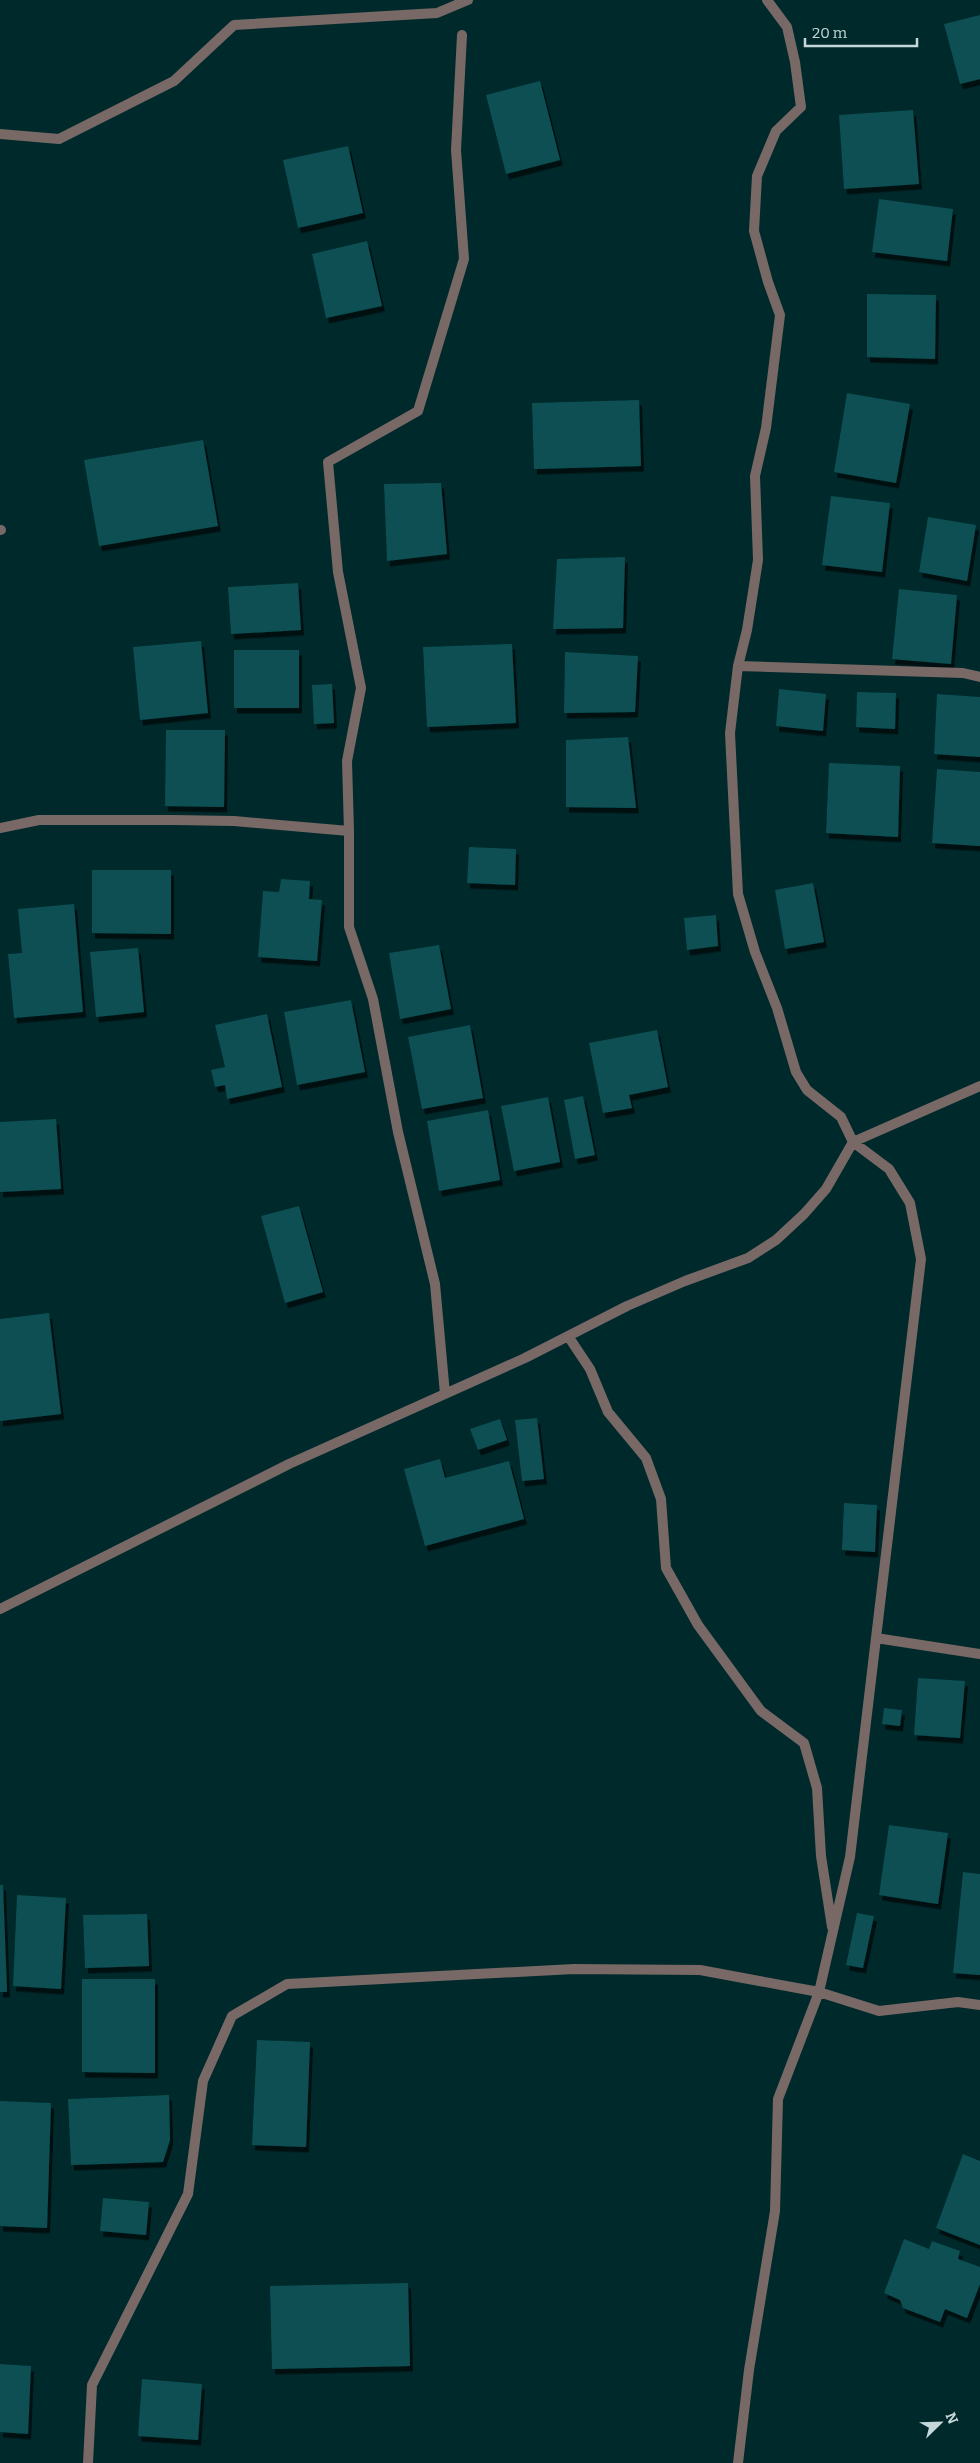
<svg xmlns="http://www.w3.org/2000/svg" width="980" height="2463" font-family="Bitter,serif">
  <style>
    .building { fill: #0a4f53; filter: url(#shadow) }
    .lines { fill: none; stroke-linecap: round; stroke-linejoin: round }
    .street { stroke: #786966; stroke-width: 10 }
  </style>
  <defs>
    <filter id="shadow"><feDropShadow dx="3" dy="5.5" stdDeviation="0" flood-color="#0009"/></filter>
  </defs>
  <rect width="100%" height="100%" fill="#00292b"/>
  <path class="building" d="M 980,15 L 980,79 L 960,84 L 944,24 Z
    M 540,81 L 560,160 L 506,174 L 486,95 Z
    M 913,110 L 919,184 L 844,189 L 839,115 Z
    M 348,146 L 363,213 L 298,228 L 283,160 Z
    M 879,199 L 953,209 L 947,261 L 872,252 Z
    M 367,241 L 382,306 L 326,318 L 312,254 Z
    M 867,294 L 936,295 L 935,359 L 867,357 Z
    M 847,393 L 910,404 L 896,483 L 834,472 Z
    M 639,400 L 641,466 L 534,469 L 532,403 Z
    M 203,440 L 218,526 L 99,546 L 84,460 Z
    M 441,483 L 447,554 L 387,561 L 384,484 Z
    M 831,496 L 890,503 L 882,572 L 822,565 Z
    M 928,517 L 976,525 L 967,581 L 919,572 Z
    M 625,557 L 623,628 L 553,629 L 557,559 Z
    M 298,583 L 301,630 L 231,634 L 228,587 Z
    M 899,589 L 957,595 L 951,664 L 892,659 Z
    M 201,641 L 208,713 L 140,720 L 133,647 Z
    M 512,644 L 516,723 L 427,727 L 423,647 Z
    M 234,650 L 299,650 L 299,708 L 234,708 Z
    M 565,652 L 638,656 L 635,712 L 564,713 Z
    M 332,684 L 334,723 L 314,724 L 312,685 Z
    M 779,689 L 826,694 L 823,731 L 776,726 Z
    M 857,692 L 896,693 L 895,729 L 856,727 Z
    M 937,694 L 980,697 L 980,757 L 934,754 Z
    M 166,730 L 225,730 L 224,807 L 165,806 Z
    M 628,737 L 636,808 L 566,807 L 566,740 Z
    M 829,763 L 900,766 L 898,837 L 826,833 Z
    M 937,769 L 980,772 L 980,846 L 932,843 Z
    M 469,847 L 516,849 L 515,885 L 467,883 Z
    M 92,870 L 171,870 L 171,934 L 92,933 Z
    M 281,879 L 310,881 L 309,899 L 322,900 L 317,961 L 258,957 L 263,891 L 279,892 Z
    M 813,883 L 824,942 L 785,949 L 775,890 Z
    M 74,904 L 83,1012 L 14,1018 L 8,954 L 22,953 L 18,909 Z
    M 716,915 L 718,946 L 687,950 L 684,918 Z
    M 439,945 L 451,1009 L 400,1019 L 389,953 Z
    M 138,948 L 144,1012 L 96,1017 L 90,952 Z
    M 351,1000 L 365,1072 L 297,1085 L 284,1012 Z
    M 267,1014 L 282,1087 L 227,1099 L 225,1085 L 215,1087 L 211,1070 L 225,1067 L 215,1025 Z
    M 470,1025 L 483,1098 L 422,1109 L 408,1037 Z
    M 657,1030 L 668,1087 L 629,1095 L 632,1108 L 603,1113 L 589,1043 Z
    M 583,1096 L 595,1155 L 575,1159 L 564,1100 Z
    M 548,1097 L 560,1162 L 514,1171 L 501,1106 Z
    M 488,1110 L 500,1180 L 439,1191 L 427,1121 Z
    M 56,1119 L 61,1189 L 0,1192 L 0,1122 Z
    M 299,1206 L 323,1292 L 285,1303 L 261,1216 Z
    M 49,1313 L 61,1414 L 0,1421 L 0,1319 Z
    M 537,1418 L 544,1479 L 522,1481 L 515,1420 Z
    M 500,1419 L 507,1440 L 478,1450 L 470,1429 Z
    M 440,1459 L 445,1478 L 509,1461 L 524,1519 L 425,1546 L 404,1469 Z
    M 844,1503 L 877,1505 L 875,1552 L 842,1550 Z
    M 918,1678 L 965,1681 L 960,1738 L 914,1735 Z
    M 884,1708 L 902,1710 L 900,1726 L 882,1724 Z
    M 889,1825 L 948,1833 L 938,1904 L 879,1895 Z
    M 963,1872 L 980,1874 L 980,1975 L 953,1973 Z
    M 0,1885 L 3,1885 L 7,1992 L 0,1992 Z
    M 17,1895 L 66,1898 L 61,1989 L 13,1986 Z
    M 857,1913 L 874,1916 L 863,1968 L 846,1965 Z
    M 147,1914 L 149,1966 L 85,1968 L 83,1915 Z
    M 82,1979 L 155,1979 L 155,2073 L 82,2072 Z
    M 257,2040 L 310,2042 L 306,2147 L 252,2145 Z
    M 169,2095 L 170,2140 L 163,2162 L 71,2165 L 68,2099 Z
    M 0,2101 L 51,2103 L 47,2228 L 0,2226 Z
    M 963,2154 L 980,2161 L 980,2245 L 936,2228 Z
    M 103,2198 L 149,2202 L 146,2235 L 100,2231 Z
    M 904,2239 L 929,2249 L 932,2241 L 960,2251 L 958,2259 L 980,2267 L 980,2284 L 967,2318 L 945,2309 L 940,2322 L 903,2308 L 900,2300 L 884,2293 Z
    M 408,2283 L 410,2366 L 272,2369 L 270,2286 Z
    M 0,2364 L 31,2366 L 28,2434 L 0,2432 Z
    M 142,2379 L 202,2384 L 198,2440 L 138,2436 Z"/>
  <g class="lines">
    <path class="street" d="M 0,134 L 59,139 L 174,81 L 234,25 L 437,13 L 468,0
      M 0,530 L 1,530
      M 738,666 L 963,673 L 980,677
      M 0,828 L 39,820 L 173,820 L 234,821 L 349,831 L 347,761 L 361,688 L 338,572 L 328,462 L 418,411 L 464,259 L 456,150 L 462,35
      M 349,831 L 349,927 L 373,999 L 398,1132 L 435,1284 L 445,1394
      M 568,1336 L 590,1369 L 608,1412 L 646,1458 L 661,1499 L 666,1568 L 698,1625 L 761,1711 L 804,1743 L 817,1788 L 821,1856 L 832,1927
      M 0,1609 L 289,1464 L 525,1358 L 627,1306 L 685,1281 L 748,1258 L 776,1240 L 804,1214 L 826,1189 L 853,1142 L 980,1086
      M 876,1638 L 980,1654
      M 88,2463 L 92,2385 L 188,2194 L 203,2081 L 232,2016 L 287,1984 L 574,1969 L 700,1970 L 819,1992 L 850,1857 L 921,1259 L 910,1203 L 889,1169 L 853,1142 L 841,1117 L 807,1090 L 796,1072 L 777,1008 L 755,952 L 738,894 L 730,733 L 738,666 L 747,630 L 758,560 L 755,476 L 766,428 L 780,315 L 768,282 L 754,231 L 757,176 L 776,131 L 801,107 L 795,62 L 787,27 L 767,0
      M 738,2463 L 749,2370 L 775,2211 L 778,2099 L 819,1992 L 879,2011 L 958,2002 L 980,2005"/>
  </g>
  <g transform="translate(940 2423) rotate(67)" stroke="#00292b" stroke-width="4" paint-order="stroke">
  <path d="M0-4L9 19L0 12L-9 19Z" fill="#c4d8d9"/>
  <text y="-8" font-size="14" font-weight="bold" text-anchor="middle" fill="#c4d8d9">N</text>
  </g>
  <path d="M805 38v8h112v-8" fill="none" stroke="#c4d8d9" stroke-width="2.5"/>
  <text x="812" y="38" font-size="15" fill="#c4d8d9" stroke="#00292b" stroke-width="4" paint-order="stroke">20 m</text>
</svg>
